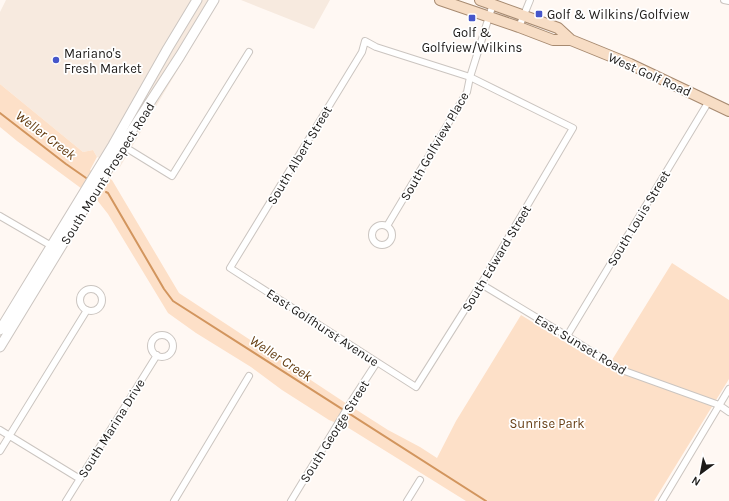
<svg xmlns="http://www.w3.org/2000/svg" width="729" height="501" font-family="Karla,sans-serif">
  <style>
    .built { fill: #f7eadf }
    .green { fill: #fde0c8 }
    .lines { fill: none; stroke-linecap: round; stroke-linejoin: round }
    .stream { stroke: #d2955e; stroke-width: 2 }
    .minor-casing { stroke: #cbc5c0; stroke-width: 8 }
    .secondary-casing { stroke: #cbc5c0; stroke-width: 11 }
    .primary-casing { stroke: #a78a70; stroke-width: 12 }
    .minor { stroke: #fff; stroke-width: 6 }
    .secondary { stroke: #fff; stroke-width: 9 }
    .primary { stroke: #f7ddc5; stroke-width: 10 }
    .poi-dot { fill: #4656ca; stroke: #fff; stroke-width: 1.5 }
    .labels { text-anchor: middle; stroke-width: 3.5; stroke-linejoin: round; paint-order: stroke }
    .poi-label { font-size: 13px; fill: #1d1b19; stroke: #fff; text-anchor: start }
    .street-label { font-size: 13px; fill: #1d1b19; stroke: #fff }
    .park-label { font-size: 13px; fill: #683f15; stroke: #fff }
    .water-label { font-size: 14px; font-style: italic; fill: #623a0e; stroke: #fff }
  </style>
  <rect width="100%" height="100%" fill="#fff8f3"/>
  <path class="built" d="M 6,0 L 219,0 L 120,167 L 97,157 L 93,150 L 83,152 L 0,84 L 0,12 Z
    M 241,0 L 330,0 L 314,29 Z"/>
  <path class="green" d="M 0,84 L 83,152 L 93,150 L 97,157 L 90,170 L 112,180 L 179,293 L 341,400 L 388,430 L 420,447 L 437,458 L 456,421 L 521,315 L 607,368 L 672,263 L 729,300 L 729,379 L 654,501 L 466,501 L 347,427 L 329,420 L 282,390 L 251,367 L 196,333 L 168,313 L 108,214 L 97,200 L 17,141 L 0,127 Z"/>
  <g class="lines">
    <path class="stream" d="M 0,113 L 66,164 L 89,180
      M 106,192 L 108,193 L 164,289 L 173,301 L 486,501"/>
    <g class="minor-casing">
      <path id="minor" d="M 724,0 L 729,1
        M 519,27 L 530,0
        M 365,41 L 376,47 L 470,77 L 573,128 L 481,284 L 416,387 L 230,268 L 362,52 Z
        M 120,144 L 172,176 L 249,52
        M 0,216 L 55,248
        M372 235a10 10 0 1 1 20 0a10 10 0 1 1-20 0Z
        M 387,226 L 467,92 L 470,77 L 493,4
        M 481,284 L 567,336 L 619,369 L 719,405 L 729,412
        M80 300a11 11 0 1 1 22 0a11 11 0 1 1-22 0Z
        M151 346a11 11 0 1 1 22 0a11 11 0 1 1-22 0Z
        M 567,336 L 709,101
        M 0,430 L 80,479
        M 0,451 L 87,310
        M 66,501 L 157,355
        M 174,501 L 249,376
        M 291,501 L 351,402 L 377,362
        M 407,501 L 420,480
        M 662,501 L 729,389"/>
    </g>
    <g class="secondary-casing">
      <path id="secondary" d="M 0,330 L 113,145 L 168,48 L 197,0
        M 0,347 L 132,130 L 180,56 L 214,0"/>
    </g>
    <g class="primary-casing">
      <path id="primary" d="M 440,0 L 519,27 L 553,40 L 571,40
        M 480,0 L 558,28 L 571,40 L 630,64 L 729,111"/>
    </g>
    <use href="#minor" class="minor"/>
    <use href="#secondary" class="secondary"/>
    <use href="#primary" class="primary"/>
  </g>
  <g class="poi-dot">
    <rect x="535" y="10" width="8" height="8" rx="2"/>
    <rect x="468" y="14" width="8" height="8" rx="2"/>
    <circle cx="56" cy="60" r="4"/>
  </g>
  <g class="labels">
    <g class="poi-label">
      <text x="547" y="19">Golf &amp; Wilkins/Golfview</text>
      <text x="472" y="37" text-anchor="middle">Golf &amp;<tspan x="472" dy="15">Golfview/Wilkins</tspan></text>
      <text x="64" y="58">Mariano's<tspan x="64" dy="15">Fresh Market</tspan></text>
    </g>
    <g class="street-label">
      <text transform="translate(650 74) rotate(24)" y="5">West Golf Road</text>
      <text transform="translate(434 146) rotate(-60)" y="5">South Golfview Place</text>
      <text transform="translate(299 155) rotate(-59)" y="5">South Albert Street</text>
      <text transform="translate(107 173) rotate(-58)" y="5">South Mount Prospect Road</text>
      <text transform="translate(638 218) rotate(-59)" y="5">South Louis Street</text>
      <text transform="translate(496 258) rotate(-59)" y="5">South Edward Street</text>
      <text transform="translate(323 327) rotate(33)" y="5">East Golfhurst Avenue</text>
      <text transform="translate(581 344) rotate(31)" y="5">East Sunset Road</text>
      <text transform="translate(111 428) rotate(-58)" y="5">South Marina Drive</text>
      <text transform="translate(334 431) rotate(-58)" y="5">South George Street</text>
    </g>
    <g class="park-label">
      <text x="547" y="428">Sunrise Park</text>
    </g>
    <g class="water-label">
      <text transform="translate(46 135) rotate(37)" y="5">Weller Creek</text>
      <text transform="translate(281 358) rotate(33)" y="5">Weller Creek</text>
    </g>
  </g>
  <g transform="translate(701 473) rotate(212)" stroke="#ffffff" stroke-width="3" paint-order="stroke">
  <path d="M0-3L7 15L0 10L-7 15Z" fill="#1d1b19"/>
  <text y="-6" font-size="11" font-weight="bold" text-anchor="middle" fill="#1d1b19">N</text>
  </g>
</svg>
